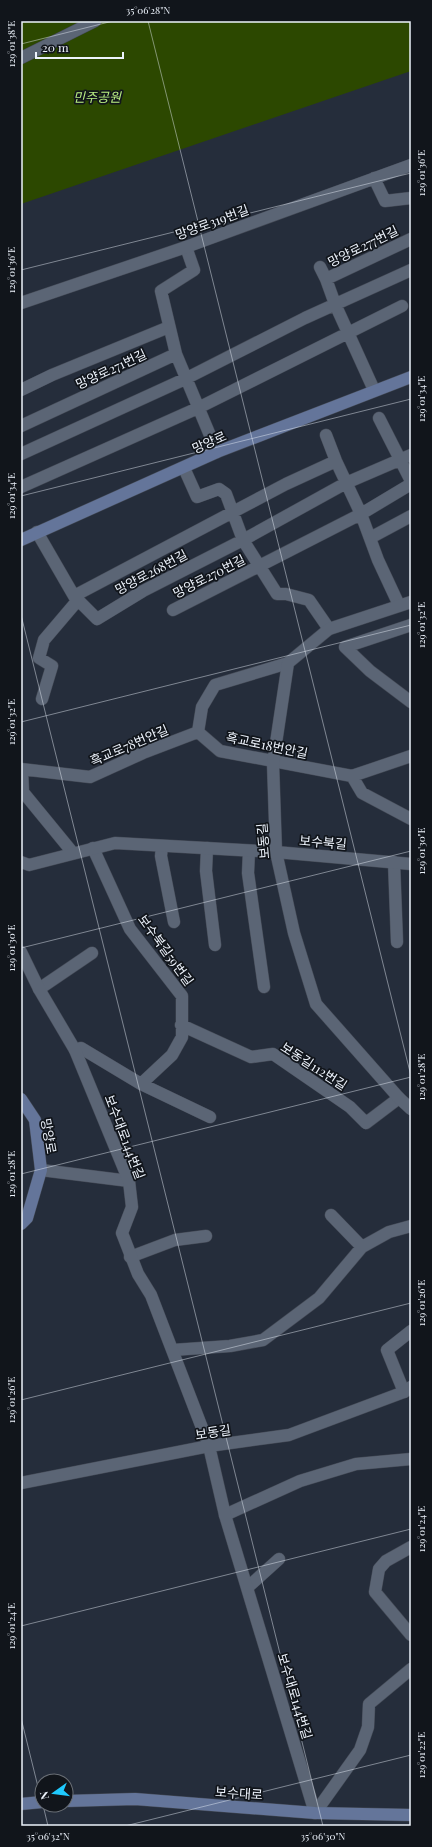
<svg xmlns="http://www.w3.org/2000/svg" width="432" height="1847" font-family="'Playfair Display','Noto Sans KR',serif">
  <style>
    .green { fill: #2c4800 }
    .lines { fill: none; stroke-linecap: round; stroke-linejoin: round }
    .service-casing { stroke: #444a56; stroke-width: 13 }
    .minor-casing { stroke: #444a56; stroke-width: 13 }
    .secondary-casing { stroke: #444a56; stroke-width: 13 }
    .service { stroke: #5b6575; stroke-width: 12 }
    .minor { stroke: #5b6575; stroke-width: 12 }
    .secondary { stroke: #64759a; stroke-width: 12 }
    .ticks { fill: none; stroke: #edf3fc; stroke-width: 1; stroke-opacity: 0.45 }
    .labels { text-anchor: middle; stroke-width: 3.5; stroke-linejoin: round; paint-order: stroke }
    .park-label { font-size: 13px; font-style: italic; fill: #b8ed81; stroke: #11151b }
    .street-label { font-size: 13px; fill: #edf3fc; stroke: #11151b }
    .neatline { fill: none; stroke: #edf3fc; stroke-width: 1.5 }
    .ticks-label { font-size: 10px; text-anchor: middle; fill: #edf3fc }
  </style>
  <rect width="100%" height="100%" fill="#252d3b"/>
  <path class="green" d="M 21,21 L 411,21 L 411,71 L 21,204 Z"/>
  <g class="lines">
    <g class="service-casing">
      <path id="service" d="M 21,58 L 95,21
        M 186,247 L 194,270 L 161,291 L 176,354 L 217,452
        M 320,267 L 326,279 L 335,304 L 374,390
        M 326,279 L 411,239
        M 21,390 L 52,375 L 169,327
        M 379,418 L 411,481
        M 21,426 L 176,354
        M 326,435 L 336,461 L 361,514 L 378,560 L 399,605
        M 21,454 L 185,379 L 305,318 L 411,270
        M 184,468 L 197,497 L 219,489 L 226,494 L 243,540 L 277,594 L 286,594 L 309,600 L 329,629
        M 21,487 L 198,408 L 402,306
        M 37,532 L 74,596 L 97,619 L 143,591 L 243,540 L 346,483 L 411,455
        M 370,538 L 411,516
        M 74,596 L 286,484 L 336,461
        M 173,610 L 361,514 L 411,484
        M 411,625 L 345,647 L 370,671 L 411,702
        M 288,663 L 215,685 L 202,707 L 198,732 L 220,751 L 352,776 L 411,756
        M 42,699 L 52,666 L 39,658 L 44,640 L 78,600
        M 21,769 L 90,777 L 143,753 L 198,732
        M 22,769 L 23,792 L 73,853
        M 352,776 L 362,793 L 411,819
        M 162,846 L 161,856 L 174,922
        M 93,848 L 130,929 L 182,996 L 182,1037 L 172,1055 L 141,1084
        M 207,848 L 206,871 L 215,945
        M 249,851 L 248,873 L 264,987
        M 394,862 L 397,942
        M 39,989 L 92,953
        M 181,1025 L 251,1057 L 273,1054 L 350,1107 L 366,1123 L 399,1098
        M 75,1050 L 81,1048 L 141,1084 L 210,1117
        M 41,1170 L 129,1181
        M 331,1215 L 362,1247
        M 130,1257 L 175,1240 L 206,1236
        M 173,1350 L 230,1346 L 263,1340 L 319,1298 L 362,1247 L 389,1232 L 411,1226
        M 404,1392 L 387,1350 L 411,1331
        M 225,1515 L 300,1481 L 356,1464 L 411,1459
        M 411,1547 L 386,1561 L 379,1569 L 375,1592 L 411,1635
        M 248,1587 L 279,1559
        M 315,1813 L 360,1750 L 368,1727 L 369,1704 L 411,1669"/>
    </g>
    <g class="minor-casing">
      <path id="minor" d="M 374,178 L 385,201 L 411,198
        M 21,303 L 186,247 L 411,165
        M 411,602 L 329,629 L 288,663 L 273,763 L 276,852 L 294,933 L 316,1004 L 399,1098 L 411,1109
        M 21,862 L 29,865 L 115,843 L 276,852 L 411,864
        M 21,952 L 39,989 L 75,1050 L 129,1181 L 132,1207 L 122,1233 L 138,1274 L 151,1295 L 209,1446 L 225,1515 L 315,1813
        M 21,1483 L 209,1446 L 289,1435 L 404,1392 L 411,1387"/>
    </g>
    <g class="secondary-casing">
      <path id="secondary" d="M 21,540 L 217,452 L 411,377
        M 21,1099 L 35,1120 L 41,1170 L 27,1218 L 21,1224
        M 66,1801 L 135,1799 L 315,1813 L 411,1815
        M 21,1804 L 42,1802"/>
    </g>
    <use href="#service" class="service"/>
    <use href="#minor" class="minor"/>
    <use href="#secondary" class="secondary"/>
  </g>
  <path class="ticks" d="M 148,21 L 411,1076M 21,44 L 113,21M 21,270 L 411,173M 21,496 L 411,399M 21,615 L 323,1826M 21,722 L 411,625M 21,948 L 411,851M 21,1174 L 411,1077M 21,1400 L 411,1303M 21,1626 L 411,1529M 21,1718 L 42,1803M 43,1805 L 48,1826M 125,1826 L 411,1755"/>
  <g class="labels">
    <g class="park-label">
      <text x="97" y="102">민주공원</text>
    </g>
    <g class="street-label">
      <text transform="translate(212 222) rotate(-20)" y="5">망양로319번길</text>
      <text transform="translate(363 246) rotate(-26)" y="5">망양로277번길</text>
      <text transform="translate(111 369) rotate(-25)" y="5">망양로271번길</text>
      <text transform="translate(209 442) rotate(-24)" y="5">망양로</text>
      <text transform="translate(151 572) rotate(-28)" y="5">망양로268번길</text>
      <text transform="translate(209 576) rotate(-27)" y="5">망양로270번길</text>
      <text transform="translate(129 745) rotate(-23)" y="5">흑교로78번안길</text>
      <text transform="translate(267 745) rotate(12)" y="5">흑교로18번안길</text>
      <text transform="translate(263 841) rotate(-95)" y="5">보동길</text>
      <text transform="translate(323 842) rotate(5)" y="5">보수북길</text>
      <text transform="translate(166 950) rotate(54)" y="5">보수북길59번길</text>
      <text transform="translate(314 1066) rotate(33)" y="5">보동길112번길</text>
      <text transform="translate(49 1136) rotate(80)" y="5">망양로</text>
      <text transform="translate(125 1137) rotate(69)" y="5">보수대로144번길</text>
      <text transform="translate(213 1432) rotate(-9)" y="5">보동길</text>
      <text transform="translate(295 1696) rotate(73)" y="5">보수대로144번길</text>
      <text transform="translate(239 1793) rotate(4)" y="5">보수대로</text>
    </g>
  </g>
  <rect width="432" height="1847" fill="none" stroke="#11151b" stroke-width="44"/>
  <g transform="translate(54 1793) rotate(256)"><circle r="19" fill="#11151b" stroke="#696e75"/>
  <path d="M0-3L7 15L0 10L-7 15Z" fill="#1fc9fd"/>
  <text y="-6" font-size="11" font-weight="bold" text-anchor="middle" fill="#edf3fc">N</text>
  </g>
  <path d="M36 52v6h87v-6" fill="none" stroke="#edf3fc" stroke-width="2"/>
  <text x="42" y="52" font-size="12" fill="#edf3fc" stroke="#11151b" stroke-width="3" paint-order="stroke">20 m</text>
  <rect x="22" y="22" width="388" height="1803" class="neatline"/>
  <g class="ticks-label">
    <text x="148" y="14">35°06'28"N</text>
    <text transform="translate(11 44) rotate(-90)" y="4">129°01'38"E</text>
    <text transform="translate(421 173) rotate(-90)" y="4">129°01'36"E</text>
    <text transform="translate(11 270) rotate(-90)" y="4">129°01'36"E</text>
    <text transform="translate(421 399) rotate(-90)" y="4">129°01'34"E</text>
    <text transform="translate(11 496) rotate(-90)" y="4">129°01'34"E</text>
    <text transform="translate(421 625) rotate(-90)" y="4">129°01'32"E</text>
    <text transform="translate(11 722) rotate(-90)" y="4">129°01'32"E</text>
    <text transform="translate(421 851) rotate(-90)" y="4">129°01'30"E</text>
    <text transform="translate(11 948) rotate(-90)" y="4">129°01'30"E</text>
    <text transform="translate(421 1077) rotate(-90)" y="4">129°01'28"E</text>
    <text transform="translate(11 1174) rotate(-90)" y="4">129°01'28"E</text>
    <text transform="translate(421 1303) rotate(-90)" y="4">129°01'26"E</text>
    <text transform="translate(11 1400) rotate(-90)" y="4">129°01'26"E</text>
    <text transform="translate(421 1529) rotate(-90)" y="4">129°01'24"E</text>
    <text transform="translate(11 1626) rotate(-90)" y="4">129°01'24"E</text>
    <text transform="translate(421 1755) rotate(-90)" y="4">129°01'22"E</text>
    <text x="48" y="1840">35°06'32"N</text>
    <text x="323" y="1840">35°06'30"N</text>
  </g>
</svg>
